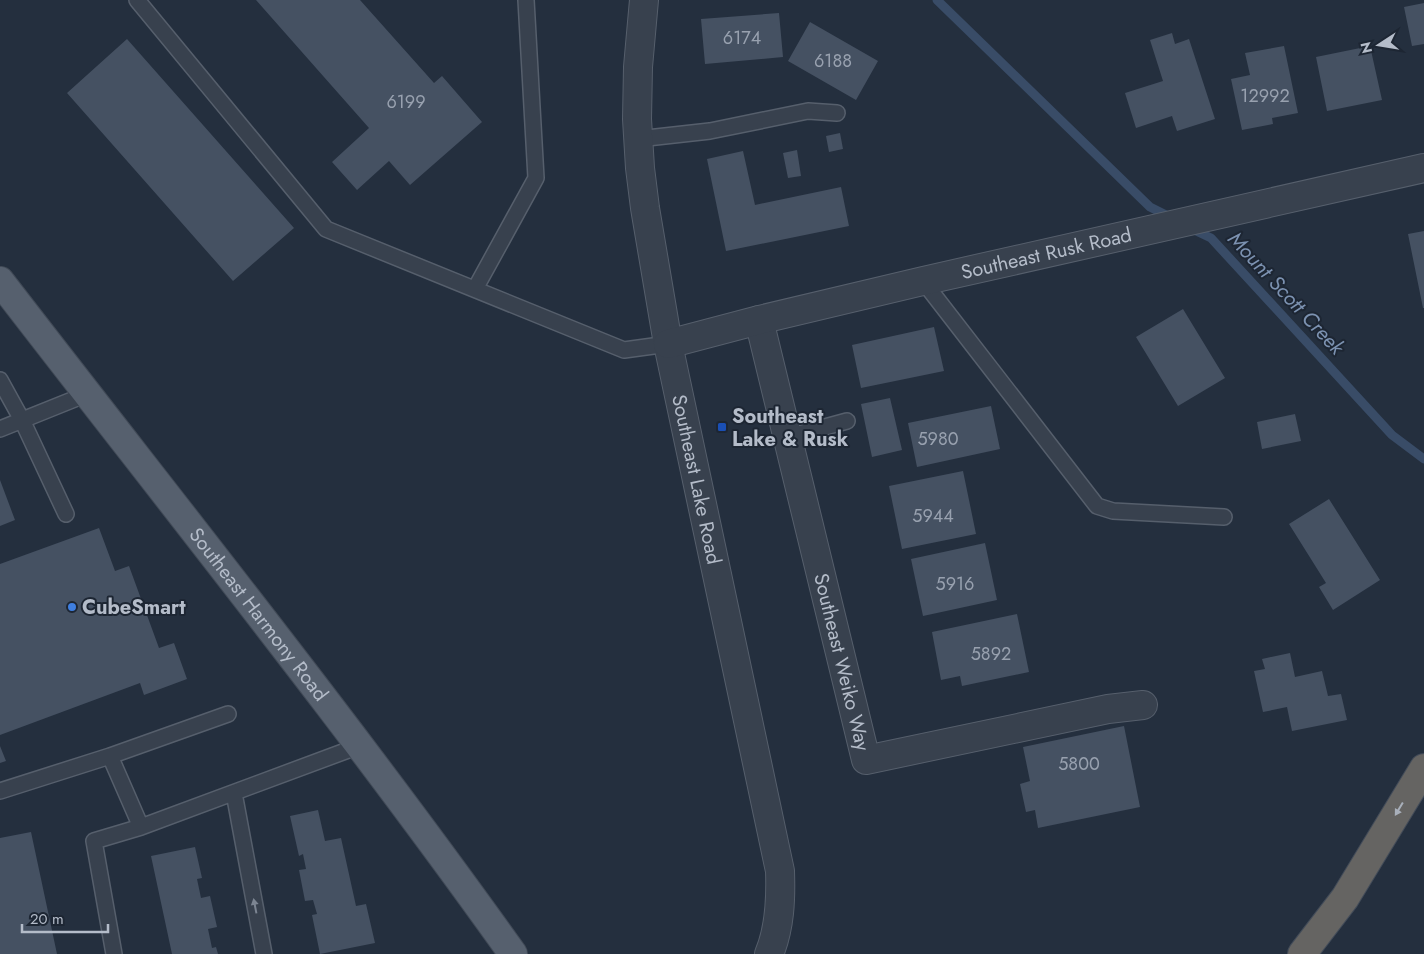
<svg xmlns="http://www.w3.org/2000/svg" width="1424" height="954" font-family="Jost,sans-serif">
  <style>
    .lines { fill: none; stroke-linecap: round; stroke-linejoin: round }
    .stream { stroke: #394c67; stroke-width: 9 }
    .building { fill: #455162 }
    .service-casing { stroke: #565f6c; stroke-width: 18 }
    .minor-casing { stroke: #565f6c; stroke-width: 30 }
    .tertiary-casing { stroke: #565f6c; stroke-width: 30 }
    .primary-casing { stroke: #414a57; stroke-width: 30 }
    .trunk-casing { stroke: #434c59; stroke-width: 30 }
    .service { stroke: #38414e; stroke-width: 15 }
    .minor { stroke: #38414e; stroke-width: 28 }
    .tertiary { stroke: #38414e; stroke-width: 28 }
    .primary { stroke: #56606e; stroke-width: 28 }
    .trunk { stroke: #656462; stroke-width: 28 }
    .oneway { fill: #a8afba }
    .oneway2 { fill: #7c8592 }
    .transit-dot { fill: #1a4fb4; stroke: #1d2633; stroke-width: 2 }
    .shop-dot { fill: #3f7fe0; stroke: #1d2633; stroke-width: 2 }
    .labels { text-anchor: middle; stroke-width: 4; stroke-linejoin: round; paint-order: stroke }
    .number-label { font-size: 18px; fill: #98a1af }
    .street-label { font-size: 20px; fill: #b4bcc9; stroke: #1d2633 }
    .poi-label { font-size: 20px; font-weight: bold; fill: #b4bcc9; stroke: #1d2633; text-anchor: start }
    .water-label { font-size: 21px; font-style: italic; fill: #7c92b1; stroke: #1d2633 }
  </style>
  <rect width="100%" height="100%" fill="#242f3e"/>
  <g class="lines">
    <path class="stream" d="M 937,0 L 1150,207 L 1172,218
      M 1190,228 L 1211,238 L 1392,435 L 1424,459"/>
  </g>
  <path class="building" d="M 256,0 L 360,0 L 434,83 L 442,76 L 482,122 L 410,185 L 389,161 L 357,190 L 332,162 L 369,128 Z
    M 1424,3 L 1424,44 L 1412,46 L 1404,7 Z
    M 779,13 L 783,57 L 705,64 L 701,19 Z
    M 810,22 L 878,61 L 856,100 L 788,61 Z
    M 1172,33 L 1175,44 L 1189,39 L 1215,119 L 1177,131 L 1172,116 L 1136,128 L 1125,93 L 1163,81 L 1150,40 Z
    M 127,39 L 294,228 L 233,281 L 67,93 Z
    M 1284,46 L 1298,113 L 1272,118 L 1273,124 L 1242,130 L 1231,79 L 1250,75 L 1245,53 Z
    M 1370,46 L 1382,100 L 1327,111 L 1316,57 Z
    M 840,133 L 843,149 L 829,152 L 826,136 Z
    M 797,150 L 801,176 L 788,178 L 783,153 Z
    M 743,151 L 755,205 L 841,187 L 849,226 L 726,251 L 707,159 Z
    M 1424,231 L 1424,308 L 1423,308 L 1408,234 Z
    M 1183,309 L 1225,378 L 1178,406 L 1136,337 Z
    M 934,327 L 944,371 L 861,388 L 852,345 Z
    M 890,398 L 902,450 L 872,457 L 861,404 Z
    M 991,406 L 1000,449 L 917,467 L 908,423 Z
    M 1295,414 L 1301,441 L 1262,449 L 1257,422 Z
    M 963,471 L 976,534 L 902,549 L 889,486 Z
    M 0,480 L 15,520 L 0,526 Z
    M 1329,499 L 1380,580 L 1333,610 L 1319,587 L 1326,583 L 1289,524 Z
    M 99,528 L 115,571 L 129,566 L 159,648 L 174,643 L 187,679 L 144,695 L 140,683 L 0,735 L 0,564 Z
    M 985,543 L 997,600 L 923,616 L 911,559 Z
    M 1017,614 L 1029,672 L 962,686 L 960,676 L 941,680 L 932,632 Z
    M 1290,653 L 1295,677 L 1322,671 L 1328,696 L 1341,694 L 1347,720 L 1292,731 L 1287,707 L 1263,712 L 1254,671 L 1265,669 L 1262,659 Z
    M 1124,726 L 1140,807 L 1038,828 L 1035,810 L 1026,812 L 1020,784 L 1030,781 L 1023,747 Z
    M 0,746 L 6,761 L 0,763 Z
    M 318,810 L 325,841 L 341,838 L 356,906 L 366,904 L 375,943 L 320,954 L 312,915 L 317,914 L 313,900 L 305,901 L 299,870 L 306,869 L 303,854 L 299,856 L 290,816 Z
    M 31,832 L 57,954 L 0,954 L 0,838 Z
    M 195,847 L 202,878 L 197,879 L 201,898 L 210,896 L 217,927 L 208,929 L 212,948 L 216,947 L 218,954 L 172,954 L 151,856 Z"/>
  <g class="lines">
    <g class="service-casing">
      <path id="service" d="M 137,0 L 326,229 L 624,350 L 668,344
        M 638,139 L 710,131 L 808,111 L 837,113
        M 923,281 L 1097,506 L 1113,511 L 1224,517
        M 475,289 L 536,178 L 526,0
        M 0,380 L 22,420 L 66,514
        M 0,429 L 87,394
        M 788,437 L 847,421
        M 0,791 L 110,756
        M 234,793 L 264,954
        M 141,827 L 110,756 L 228,714
        M 114,954 L 94,841 L 141,827 L 359,746"/>
    </g>
    <g class="minor-casing">
      <g id="minor">
        <path id="s1" d="M 759,320 L 866,760 L 1108,709 L 1143,705"/>
      </g>
    </g>
    <g class="tertiary-casing">
      <g id="tertiary">
        <path id="s2" d="M 644,0 L 638,67 L 637,119 L 640,168 L 645,208 L 668,344 L 780,871 C 781,899 780,928 769,954"/>
        <path id="s3" d="M 668,344 L 759,320 L 923,281 L 1424,168"/>
      </g>
    </g>
    <g class="primary-casing">
      <g id="primary">
        <path id="s4" d="M 0,281 C 172,504 349,724 513,954"/>
      </g>
    </g>
    <g class="trunk-casing">
      <path id="trunk" d="M 1302,954 L 1345,898 L 1424,768"/>
    </g>
    <use href="#service" class="service"/>
    <use href="#minor" class="minor"/>
    <use href="#tertiary" class="tertiary"/>
    <use href="#primary" class="primary"/>
    <use href="#trunk" class="trunk"/>
  </g>
  <defs><path id="oneway-solid" d="M-6-.8H1V-3.2L6.5 0L1 3.2V.8H-6Z" transform="scale(1.25)"/></defs>
  <use class="oneway" href="#oneway-solid" transform="translate(1399 809) rotate(121)"/>
  <use class="oneway2" href="#oneway-solid" transform="translate(255 906) rotate(-101)"/>
  <rect class="transit-dot" x="717" y="422" width="10" height="10" rx="2.5"/>
  <circle class="shop-dot" cx="72" cy="607" r="5"/>
  <g class="labels">
    <g class="number-label">
      <text x="742" y="44">6174</text>
      <text x="833" y="67">6188</text>
      <text x="1265" y="102">12992</text>
      <text x="406" y="108">6199</text>
      <text x="938" y="445">5980</text>
      <text x="933" y="522">5944</text>
      <text x="955" y="590">5916</text>
      <text x="991" y="660">5892</text>
      <text x="1079" y="770">5800</text>
    </g>
    <g class="street-label">
      <text dy="7" stroke="none"><textPath href="#s3" startOffset="389">Southeast Rusk Road</textPath></text>
      <text dy="7" stroke="none"><textPath href="#s2" startOffset="485">Southeast Lake Road</textPath></text>
      <text dy="7" stroke="none"><textPath href="#s4" startOffset="422">Southeast Harmony Road</textPath></text>
      <text dy="7" stroke="none"><textPath href="#s1" startOffset="352">Southeast Weiko Way</textPath></text>
    </g>
    <g class="poi-label">
      <text x="732" y="423">Southeast<tspan x="732" dy="23">Lake &amp; Rusk</tspan></text>
      <text x="82" y="614">CubeSmart</text>
    </g>
    <g class="water-label">
      <text transform="translate(1286 293) rotate(47)" y="7">Mount Scott Creek</text>
    </g>
  </g>
  <g transform="translate(1379 45) rotate(258)" stroke="#1d2633" stroke-width="4" paint-order="stroke">
  <path d="M0-4L9 19L0 12L-9 19Z" fill="#b4bcc9"/>
  <text y="-8" font-size="14" font-weight="bold" text-anchor="middle" fill="#b4bcc9">N</text>
  </g>
  <path d="M22 924v8h86v-8" fill="none" stroke="#b4bcc9" stroke-width="2.5"/>
  <text x="30" y="924" font-size="15" fill="#b4bcc9" stroke="#1d2633" stroke-width="4" paint-order="stroke">20 m</text>
</svg>
